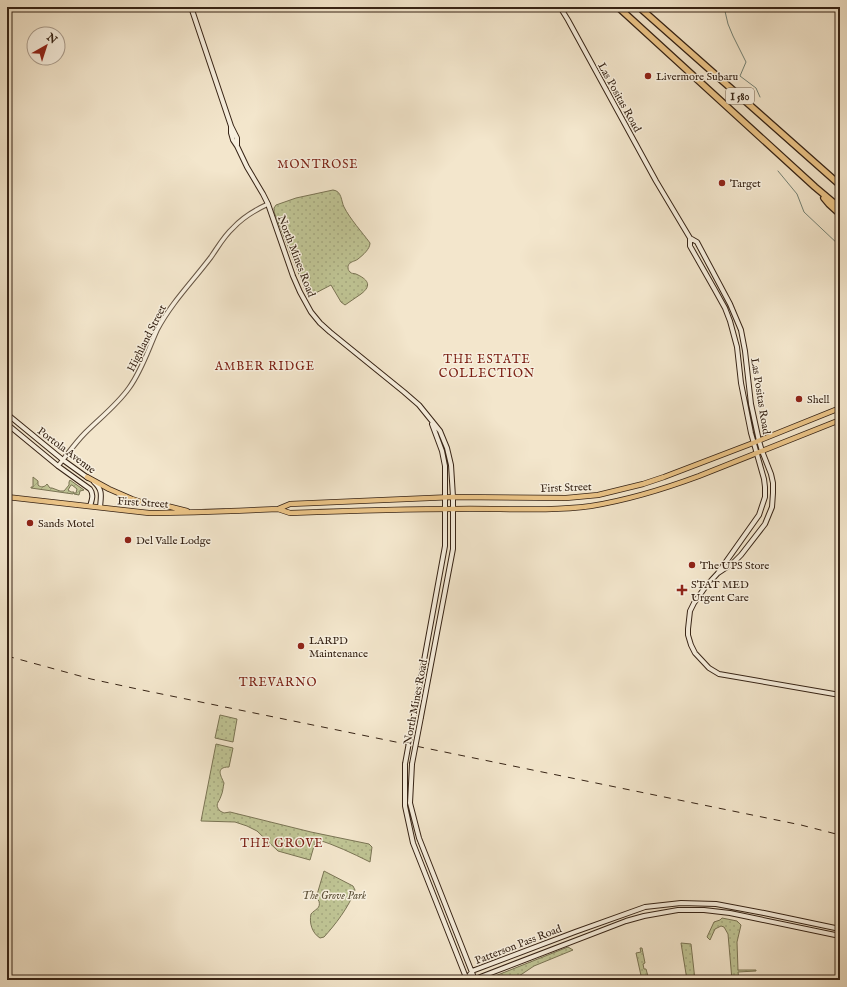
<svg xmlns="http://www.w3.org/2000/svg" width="847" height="987" font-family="'IM FELL English',serif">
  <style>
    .park { fill: url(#park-dots); stroke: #7a7454 }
    .garden { fill: url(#garden-furrows); stroke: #7a7454 }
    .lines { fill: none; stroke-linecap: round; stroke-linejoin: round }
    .stream { stroke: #738174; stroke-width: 1 }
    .tertiary-casing { stroke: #655443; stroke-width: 5.5 }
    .secondary-casing { stroke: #362315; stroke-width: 6 }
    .primary-casing { stroke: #362315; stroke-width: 6 }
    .motorway-casing { stroke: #362315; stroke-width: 8 }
    .tertiary { stroke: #f7efde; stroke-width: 3.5 }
    .secondary { stroke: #f7efde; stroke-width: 4 }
    .primary { stroke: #eac386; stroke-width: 4.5 }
    .motorway { stroke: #eac386; stroke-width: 5.5 }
    .rail { stroke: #362315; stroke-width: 1; stroke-dasharray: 7 7; stroke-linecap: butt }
    .secondary-bridge-casing { stroke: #362315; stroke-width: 6; stroke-linecap: butt }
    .secondary-bridge { stroke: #f7efde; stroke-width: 4 }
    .poi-dot { fill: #8f2418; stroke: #f7efde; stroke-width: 1.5 }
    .labels { text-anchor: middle; stroke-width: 3; stroke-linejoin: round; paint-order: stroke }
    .shield { fill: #f7efde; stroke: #706051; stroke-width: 1 }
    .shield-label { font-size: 10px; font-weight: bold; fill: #362315 }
    .poi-label { font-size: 11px; fill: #362315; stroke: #f7efde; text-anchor: start }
    .street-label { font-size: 11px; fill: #362315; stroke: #f7efde }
    .park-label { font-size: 11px; font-style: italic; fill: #5f533b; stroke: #f7efde }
    .neighbourhood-label { font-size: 12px; letter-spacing: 1px; fill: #7a1f14; stroke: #f7efde }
  </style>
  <defs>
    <pattern id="park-dots" width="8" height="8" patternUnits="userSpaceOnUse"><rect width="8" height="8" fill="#bfc494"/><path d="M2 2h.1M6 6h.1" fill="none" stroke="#a5a87f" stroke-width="1.8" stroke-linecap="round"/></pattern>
    <pattern id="garden-furrows" width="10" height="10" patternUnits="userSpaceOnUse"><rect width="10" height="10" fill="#bfc494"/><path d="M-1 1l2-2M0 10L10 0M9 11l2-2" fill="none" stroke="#a5a87f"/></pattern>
  </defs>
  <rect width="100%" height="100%" fill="#f3e6cc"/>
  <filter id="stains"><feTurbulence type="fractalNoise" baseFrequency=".005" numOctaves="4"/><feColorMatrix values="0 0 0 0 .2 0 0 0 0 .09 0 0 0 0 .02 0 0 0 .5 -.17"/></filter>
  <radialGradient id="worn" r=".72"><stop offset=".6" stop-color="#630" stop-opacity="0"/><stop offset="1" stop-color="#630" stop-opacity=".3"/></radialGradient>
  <path class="park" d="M 333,190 C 342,191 341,201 344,207 C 350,219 362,232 370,243 C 370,249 363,255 358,259 C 354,262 350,261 348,266 C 348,269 348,270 350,272 C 352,274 353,273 356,274 C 367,279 373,285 361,294 C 356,298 350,301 345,305 L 341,302 L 331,285 L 308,297 L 274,212 L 274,208 L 276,205 L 296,198 Z
    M 220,715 L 237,719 L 233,742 L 215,738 Z
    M 216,744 L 233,748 L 229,767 C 215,767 221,776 224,783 C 223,787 223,792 221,796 C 219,803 214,804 220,811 L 224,813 L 230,812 L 311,832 L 369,844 L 372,847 L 370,862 C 352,853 335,845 316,839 L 310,860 L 278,851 L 257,831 L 247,826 L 235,822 L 201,821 Z
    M 324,871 L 353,886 L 355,890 C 349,907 335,925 324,937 L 320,938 C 312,933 309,923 311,914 C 315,909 321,909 319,901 L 316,898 Z
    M 722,918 L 737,921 L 741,925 L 737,942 L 738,970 L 756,970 L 756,971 L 738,972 L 739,980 L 732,980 L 728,934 L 724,927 L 721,926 L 715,929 L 710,940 L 707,937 L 714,922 L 720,920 Z
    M 681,943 L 691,944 L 695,980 L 687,980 Z
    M 568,947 L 573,950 L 534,966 L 516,978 L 516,980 L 485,980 Z
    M 640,948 L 642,948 L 645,963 L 643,964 L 644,969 L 646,969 L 649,980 L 642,980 L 636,953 L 641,952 Z"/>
  <path class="garden" d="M 33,477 L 38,481 L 38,485 C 41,488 45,487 47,484 L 50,488 L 52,488 L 60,491 L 64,491 L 69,485 L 69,482 L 70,480 L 84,490 L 80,491 L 79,495 L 74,494 L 74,493 L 76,493 L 77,489 L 72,485 L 71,485 L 68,490 L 71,492 L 74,492 L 73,494 L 31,488 L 31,487 L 33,487 Z"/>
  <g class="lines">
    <path class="stream" d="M 724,7 L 728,24 L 733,36 L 746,62 L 740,76 L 756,88 L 760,97
      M 778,171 L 797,194 L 804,212 L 840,246"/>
    <g class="tertiary-casing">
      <path id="tertiary" d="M 58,466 C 67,455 75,443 85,433 C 100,418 117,405 129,388 C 142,370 148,350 157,330 C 171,303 193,281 211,257 C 218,247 224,236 233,228 C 243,217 255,210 268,204"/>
    </g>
    <g class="secondary-casing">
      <path id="secondary" d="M 191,7 L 231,126 L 237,138 L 237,145
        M 560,7 L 568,20 L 656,181 L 690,238 L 697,242 L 730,304 L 741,330 L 745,351 L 751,404 L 759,441 L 762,451 L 771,474 L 773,483 L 773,493 L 772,507 L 765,524 L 741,555 L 733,563 L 718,573
        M 231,126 L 231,133 L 233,140 L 237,146 L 247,167 L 263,194 L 268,204 L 293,276 L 300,292 L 311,312 L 320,323 L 330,332 L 404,392 L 419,405 L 440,431 L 447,448 L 451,465 L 453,497 L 453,549 L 421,717
        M 690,238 L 690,246 L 715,290 L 725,308 L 730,321 L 737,347 L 741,383 L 751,433 L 764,479 L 765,487 L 765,497 L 759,515 L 718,573 L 706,586 L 699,596 L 694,603 L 690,611 L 688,629 L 688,635 L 691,645 L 695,653 L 709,668 L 719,674 L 840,695
        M 7,414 L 63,460 L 88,478
        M 7,424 L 58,466 L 90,489 C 94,494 92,500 90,506
        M 94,482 C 103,490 101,496 100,507
        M 414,715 L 445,546 L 445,466 L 442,451 L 432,424
        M 405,764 L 405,806 L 413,843 L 467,980
        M 412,764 L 410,803 L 419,838 L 475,980
        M 467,979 L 472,971 L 575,932 L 645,907 L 681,903 L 716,904 L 764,913 L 840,929
        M 467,979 L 475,979 L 626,921 L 644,916 L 678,910 L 704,910 L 730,913 L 840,936"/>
    </g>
    <g class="primary-casing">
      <path id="primary" d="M 87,477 L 109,489 L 132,499 L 144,503 L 167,506 L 187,511
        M 7,497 L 149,513 C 192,513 235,511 278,509 L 290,504 L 453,497 L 566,498 L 598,495 L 643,484 L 664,477 L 753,443 L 840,408
        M 278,509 L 290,513 C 345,511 400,509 454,509 C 500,508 546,512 591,506 C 628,500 664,489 699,476 L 840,420"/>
    </g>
    <g class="motorway-casing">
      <path id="motorway" d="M 618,7 L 815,187 L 840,208
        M 639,7 L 840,185
        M 824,198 L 829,204 L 840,214"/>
    </g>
    <use href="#tertiary" class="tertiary"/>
    <use href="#secondary" class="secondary"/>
    <use href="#primary" class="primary"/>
    <use href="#motorway" class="motorway"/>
    <path class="rail" d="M 7,656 L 91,679 L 142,690 L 801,825 L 840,835"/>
    <g class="secondary-bridge-casing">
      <path id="secondary-bridge" d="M 405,764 L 414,715
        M 412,764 L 421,717"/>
    </g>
    <use href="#secondary-bridge" class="secondary-bridge"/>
  </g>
  <g class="poi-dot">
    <circle cx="648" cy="76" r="4"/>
    <circle cx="722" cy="183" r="4"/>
    <circle cx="799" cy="399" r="4"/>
    <circle cx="30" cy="523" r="4"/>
    <circle cx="128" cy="540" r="4"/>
    <circle cx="692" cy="565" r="4"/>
    <path d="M680 584h4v4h4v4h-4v4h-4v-4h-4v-4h4z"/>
    <circle cx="301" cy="646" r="4"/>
  </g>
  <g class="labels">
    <rect class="shield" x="726" y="88" width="28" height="16" rx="3"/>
    <g class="shield-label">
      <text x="740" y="100">I 580</text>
    </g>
    <g class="poi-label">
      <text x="656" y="80">Livermore Subaru</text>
      <text x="730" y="187">Target</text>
      <text x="807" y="403">Shell</text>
      <text x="38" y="527">Sands Motel</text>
      <text x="136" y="544">Del Valle Lodge</text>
      <text x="700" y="569">The UPS Store</text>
      <text x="691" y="588">STAT MED<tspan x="691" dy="13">Urgent Care</tspan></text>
      <text x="309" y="644">LARPD<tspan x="309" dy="13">Maintenance</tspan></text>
    </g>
    <g class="street-label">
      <text transform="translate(620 97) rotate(61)" y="4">Las Positas Road</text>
      <text transform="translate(297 256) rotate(69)" y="4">North Mines Road</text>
      <text transform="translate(146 338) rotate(-63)" y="4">Highland Street</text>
      <text transform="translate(761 396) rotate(81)" y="4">Las Positas Road</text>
      <text transform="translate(67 450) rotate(37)" y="4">Portola Avenue</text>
      <text transform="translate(566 487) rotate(-2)" y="4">First Street</text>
      <text transform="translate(143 502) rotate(4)" y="4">First Street</text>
      <text transform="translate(415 702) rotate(-79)" y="4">North Mines Road</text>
      <text transform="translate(518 944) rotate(-21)" y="4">Patterson Pass Road</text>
    </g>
    <g class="park-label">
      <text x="334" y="899">The Grove Park</text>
    </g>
    <g class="neighbourhood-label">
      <text x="318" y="168">MONTROSE</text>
      <text x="487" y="363">THE ESTATE<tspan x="487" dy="14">COLLECTION</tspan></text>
      <text x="265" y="370">AMBER RIDGE</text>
      <text x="278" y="686">TREVARNO</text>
      <text x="282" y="847">THE GROVE</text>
    </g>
  </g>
  <rect width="847" height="987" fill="none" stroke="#f3e6cc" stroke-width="24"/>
  <rect x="8" y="8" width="831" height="971" fill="none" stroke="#362315" stroke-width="2"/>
  <rect x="12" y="12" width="823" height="963" fill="none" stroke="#362315"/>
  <g transform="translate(46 46) rotate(39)"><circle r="19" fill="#f7efde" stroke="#aa9d8e"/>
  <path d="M0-3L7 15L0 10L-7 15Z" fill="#8f2418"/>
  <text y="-6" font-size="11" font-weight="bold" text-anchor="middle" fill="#362315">N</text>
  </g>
  <rect width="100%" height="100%" filter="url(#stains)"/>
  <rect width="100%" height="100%" fill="url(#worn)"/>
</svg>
